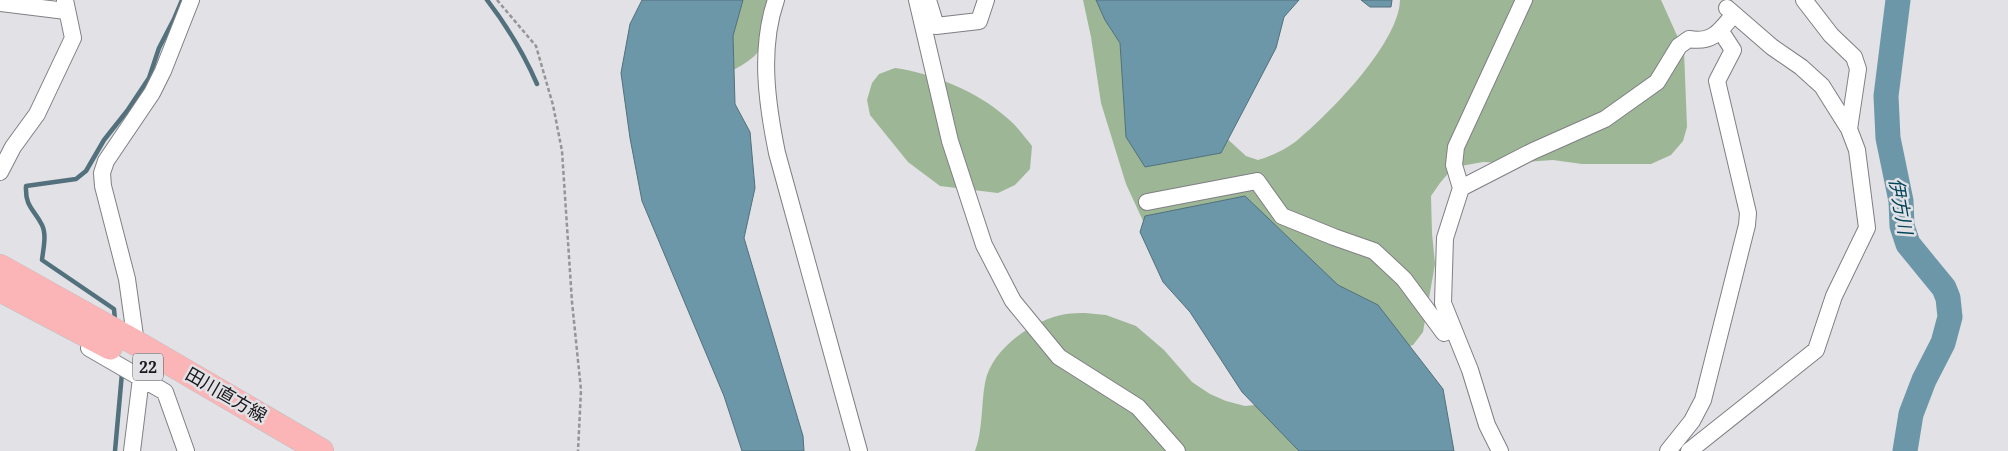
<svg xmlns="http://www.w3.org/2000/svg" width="2008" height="451" font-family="'Noto Serif','Noto Sans JP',serif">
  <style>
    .forest { fill: #9db796 }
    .water { fill: #6b97a8; stroke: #52717d }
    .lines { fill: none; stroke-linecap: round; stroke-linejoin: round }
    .stream { stroke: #52717d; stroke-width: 4.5 }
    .river { stroke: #6b97a8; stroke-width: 25 }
    .street-casing { stroke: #7f7f84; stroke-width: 18 }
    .primary-casing { stroke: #bebebf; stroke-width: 26 }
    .path { stroke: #959598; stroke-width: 2.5; stroke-dasharray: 4 2.5; stroke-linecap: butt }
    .street { stroke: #fff; stroke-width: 16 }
    .primary { stroke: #fbb5b6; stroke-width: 25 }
    .labels { text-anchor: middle; stroke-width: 5; stroke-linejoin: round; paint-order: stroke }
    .shield { fill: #e1e1e6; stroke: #545457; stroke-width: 1 }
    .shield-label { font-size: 16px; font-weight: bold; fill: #18181a }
    .street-label { font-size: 18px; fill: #18181a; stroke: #e1e1e6 }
    .water-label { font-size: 19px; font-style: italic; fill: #004457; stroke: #e1e1e6 }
  </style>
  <rect width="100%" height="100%" fill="#e1e1e6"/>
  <path class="forest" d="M 655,0 L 770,0 C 769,11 770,25 767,36 C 760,60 733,70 713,80 Z
    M 1083,0 L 1172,0 L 1222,134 L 1246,156 L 1258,160 C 1274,155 1289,148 1301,137 C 1333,110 1399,42 1400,0 L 1661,0 L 1684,51 L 1687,127 L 1683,141 L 1671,155 L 1651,164 L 1582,164 L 1553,160 L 1508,163 L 1483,162 L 1461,166 L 1450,171 L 1440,183 L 1431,196 L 1432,233 L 1435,264 L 1423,332 L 1413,345 L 1389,353 L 1144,223 L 1126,184 L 1101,103 L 1091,37 Z
    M 895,68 C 932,73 978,92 1006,117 C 1016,125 1024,136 1032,146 L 1030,169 L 1015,185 L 998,193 L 940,186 L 908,162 L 870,115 L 867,100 L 872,83 L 879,74 Z
    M 1085,313 L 1106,315 L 1136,326 L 1164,350 L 1192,382 L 1210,394 L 1226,401 L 1245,406 L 1304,400 L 1410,451 L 975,451 C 983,429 981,405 985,383 C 991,349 1034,319 1066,314 C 1072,313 1079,313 1085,313 Z"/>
  <path class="water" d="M 642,0 L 743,0 L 733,36 L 735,104 L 750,132 L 755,188 L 744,238 L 803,436 L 804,451 L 742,451 L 724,396 L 642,201 L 630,138 L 621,73 L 630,24 Z
    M 1096,0 L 1299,0 L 1284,17 L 1276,48 L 1221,153 L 1145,167 L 1126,137 L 1120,43 L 1105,20 Z
    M 1361,0 L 1392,0 L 1391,7 L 1370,7 Z
    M 1245,196 L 1338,285 L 1378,305 L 1443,389 L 1454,451 L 1299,451 L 1242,392 L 1190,312 L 1163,282 L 1140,232 L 1145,216 Z"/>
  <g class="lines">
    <path class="stream" d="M 487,0 C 507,26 524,54 537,84
      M 115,320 L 114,309 L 42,260 C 43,250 47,235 42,225 C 34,209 25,207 26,186 L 76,179 L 86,171 L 104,140 L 127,111 L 149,78 L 159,48 L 174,19 L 182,0
      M 115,451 L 122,373"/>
    <path class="river" d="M 1898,0 L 1886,96 L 1888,138 L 1901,201 L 1902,226 L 1908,244 L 1944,288 L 1948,298 L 1950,317 L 1943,343 L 1924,380 L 1911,414 L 1905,451"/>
    <g class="street-casing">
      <path id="street" d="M 776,0 C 759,49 767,104 777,153 L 859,451
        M 917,0 L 950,141 L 984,245 L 1013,301 L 1059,357 L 1138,407 L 1177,451
        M 928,0 L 936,26 L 979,21 L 986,0
        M 0,3 L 66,11
        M 1727,8 L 1772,47 L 1801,67 L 1822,86 L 1849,129
        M 0,172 L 13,147 L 37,114 L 73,38 L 65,0
        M 1461,188 L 1533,151 L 1605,119 L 1657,82 L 1679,46 L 1689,39 C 1713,43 1720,31 1734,14
        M 1147,202 L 1257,181 L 1282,216 L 1334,237 L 1374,251 L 1404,279 L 1444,333 L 1453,328
        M 136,343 L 127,279 L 103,186 L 102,173 L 106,161 L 152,93 L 163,71 L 191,0
        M 89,348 L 165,392 L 186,451
        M 132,451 L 141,378
        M 1500,451 L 1487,425 L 1470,370 L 1443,303 L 1445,238 L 1461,188 L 1454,165 L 1456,147 L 1524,0
        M 1668,451 L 1692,421 L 1703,400 L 1747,225 L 1748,213 L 1717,81 L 1733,50 L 1720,30
        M 1689,451 L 1816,350 L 1834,296 L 1867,228 L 1857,150 L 1849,129 L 1858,69 L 1854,57 L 1831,35 L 1804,0"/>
    </g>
    <g class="primary-casing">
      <path id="primary" d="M 0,267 L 136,343 L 321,451
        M 0,289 L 110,347"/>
    </g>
    <path class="path" d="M 497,0 L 536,46 L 553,105 L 562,151 L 572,302 L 581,390 L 578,451"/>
    <use href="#street" class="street"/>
    <use href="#primary" class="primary"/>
  </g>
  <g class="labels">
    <rect class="shield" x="133" y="353.5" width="30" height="27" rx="4"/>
    <g class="shield-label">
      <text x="148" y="373">22</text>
    </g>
    <g class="street-label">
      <text transform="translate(226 395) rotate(30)" y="6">田川直方線</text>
    </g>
    <g class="water-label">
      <text transform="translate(1901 206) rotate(80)" y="7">伊方川</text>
    </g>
  </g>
</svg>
